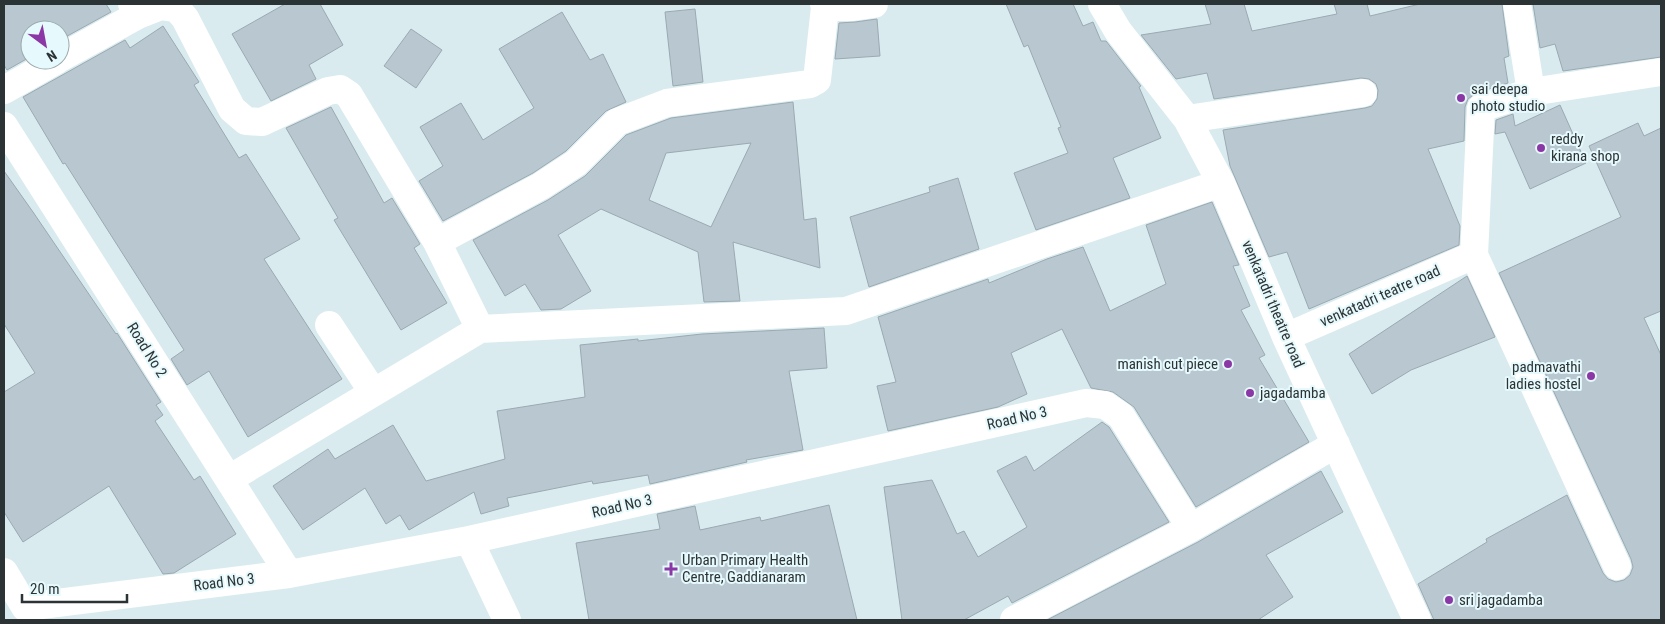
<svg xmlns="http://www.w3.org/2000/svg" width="1665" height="624" font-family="'Roboto Condensed',sans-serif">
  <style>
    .building { fill: #b9c8d0; stroke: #9ba9b1; fill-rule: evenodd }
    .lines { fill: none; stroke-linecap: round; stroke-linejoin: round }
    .street { stroke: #fff; stroke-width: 28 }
    .poi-dot { fill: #8b37a5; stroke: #e6f9fc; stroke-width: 2 }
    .labels { text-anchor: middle; stroke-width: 4; stroke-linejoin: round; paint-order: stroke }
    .poi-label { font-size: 15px; fill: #2c3335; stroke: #e6f9fc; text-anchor: start }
    .street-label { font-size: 15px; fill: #2c3335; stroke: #e6f9fc }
  </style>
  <rect width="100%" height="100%" fill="#d9ebef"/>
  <path class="building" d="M 4,4 L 106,4 L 111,12 L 60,40 L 60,30 L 30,30 L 30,57 L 7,70 L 4,65 Z
    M 285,4 L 320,4 L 343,45 L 309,65 L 316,79 L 271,101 L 232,34 Z
    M 1006,4 L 1073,4 L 1083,26 L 1093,22 L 1101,41 L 1106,41 L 1141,86 L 1139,87 L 1161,138 L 1113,158 L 1130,198 L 1036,230 L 1014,173 L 1068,153 L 1058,128 L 1061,127 L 1028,45 L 1024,47 Z
    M 1205,4 L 1244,4 L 1252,31 L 1337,14 L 1334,4 L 1367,4 L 1370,16 L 1420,4 L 1502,4 L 1509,56 L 1504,58 L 1508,83 L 1476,93 L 1468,99 L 1465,107 L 1464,141 L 1428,149 L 1460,226 L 1459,245 L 1309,309 L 1287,252 L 1269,257 L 1230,166 L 1223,130 L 1365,108 L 1372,106 L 1377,99 L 1378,90 L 1376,84 L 1369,79 L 1361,78 L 1214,99 L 1207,73 L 1176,79 L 1141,35 L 1211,24 Z
    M 1533,4 L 1661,4 L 1661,57 L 1563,71 L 1555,44 L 1540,48 Z
    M 695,9 L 703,82 L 673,86 L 665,12 Z
    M 562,12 L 590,60 L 603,54 L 626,102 L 606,111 L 566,151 L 533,173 L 443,221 L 419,181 L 443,166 L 420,127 L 461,103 L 483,140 L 534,108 L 499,49 Z
    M 877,19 L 880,56 L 835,59 L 839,23 L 855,22 Z
    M 163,26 L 199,82 L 194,85 L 239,158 L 246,154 L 300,239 L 264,259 L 342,379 L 248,437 L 209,371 L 187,385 L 171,359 L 184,350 L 65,163 L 63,164 L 23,97 L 125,40 L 130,48 Z
    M 411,29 L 442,50 L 416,88 L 384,66 Z
    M 793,102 L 804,220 L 816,218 L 820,268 L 733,242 L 740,301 L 704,302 L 698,252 L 601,209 L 558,235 L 591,291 L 561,309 L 541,310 L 525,284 L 505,296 L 473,240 L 548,200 L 585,176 L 626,135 L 671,118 ZM 751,143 L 711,227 L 649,200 L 666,153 Z
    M 1560,105 L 1586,163 L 1530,189 L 1505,132 L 1495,134 L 1496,120 L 1513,114 L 1515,126 Z
    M 331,107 L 384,203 L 392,198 L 420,244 L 414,248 L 447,303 L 401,330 L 334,220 L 338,218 L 286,128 Z
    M 1638,123 L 1644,136 L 1661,128 L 1661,311 L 1644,318 L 1661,355 L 1661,620 L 1434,620 L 1418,584 L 1487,542 L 1486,539 L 1567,495 L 1603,573 L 1608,579 L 1616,582 L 1624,580 L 1630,575 L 1633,567 L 1631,559 L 1499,273 L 1621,217 L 1589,146 Z
    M 4,171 L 33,212 L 116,334 L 117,333 L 161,402 L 156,405 L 163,415 L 155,421 L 194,480 L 200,476 L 236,534 L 174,573 L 163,574 L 109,486 L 23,542 L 4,512 L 4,392 L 35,373 L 4,324 Z
    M 958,178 L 979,249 L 869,287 L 850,217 L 930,192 L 929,187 Z
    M 1212,202 L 1239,265 L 1233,266 L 1250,306 L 1241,310 L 1265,355 L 1259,358 L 1309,442 L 1196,507 L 1134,407 L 1113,392 L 1091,388 L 1062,329 L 1011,353 L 1027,394 L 998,407 L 888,431 L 877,386 L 896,382 L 878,317 L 988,279 L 989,283 L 1047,259 L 1083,247 L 1110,311 L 1166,284 L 1146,225 Z
    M 1467,276 L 1495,337 L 1411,370 L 1372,394 L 1349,354 Z
    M 824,328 L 827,368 L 789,371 L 803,450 L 746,460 L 747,462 L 650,484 L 648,475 L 593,484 L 592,481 L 507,498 L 509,506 L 481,514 L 474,492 L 409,530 L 400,515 L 386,524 L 365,488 L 303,530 L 273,486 L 328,449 L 335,459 L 393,425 L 426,481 L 505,459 L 497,411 L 585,397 L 580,345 L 638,339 L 638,341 L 702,334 Z
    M 1102,422 L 1109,427 L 1169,522 L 1012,603 L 1008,596 L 964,620 L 902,620 L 884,487 L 932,480 L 957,534 L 964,531 L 978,557 L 1027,527 L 997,471 L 1026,456 L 1034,471 Z
    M 1321,471 L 1343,512 L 1266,555 L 1293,597 L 1258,620 L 1047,620 L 1198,542 Z
    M 829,505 L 857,620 L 589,620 L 576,543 L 660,529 L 657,514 L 695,506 L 700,530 L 760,517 L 761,521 Z"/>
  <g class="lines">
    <path class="street" d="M 132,4 L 138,15 L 161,6 L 176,8 L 185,18 L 232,109 L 246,121 L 262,122 L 328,91 L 340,89 L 349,95 L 437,242 L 480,329
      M 824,4 L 825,7 L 853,7 L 874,4
      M 1102,4 L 1118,31 L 1187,119 L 1221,183 L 1286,337 L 1417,620
      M 1517,4 L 1531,92
      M 60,58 L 138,15
      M 4,90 L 57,60
      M 1187,119 L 1363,93
      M 4,126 L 289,574
      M 437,242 L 541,186 L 576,163 L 617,122 L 667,103 L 810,84 L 817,80 L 825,7
      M 329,325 L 373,392
      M 1286,337 L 1474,255
      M 229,479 L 480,329 L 846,311 L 1221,183
      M 469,540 L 507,620
      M 1617,566 L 1474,255 L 1481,108 L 1531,92 L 1661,72
      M 4,572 L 25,607 L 289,574 L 469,540 L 1086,403 L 1105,405 L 1121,416 L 1191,528
      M 1014,620 L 1191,528 L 1336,444"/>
  </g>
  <g class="poi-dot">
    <circle cx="1461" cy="98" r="5"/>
    <circle cx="1541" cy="148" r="5"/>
    <circle cx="1228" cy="364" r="5"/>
    <circle cx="1591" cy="376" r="5"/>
    <circle cx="1250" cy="393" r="5"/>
    <path d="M668.5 561.5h5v5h5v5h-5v5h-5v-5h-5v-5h5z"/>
    <circle cx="1449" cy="600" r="5"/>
  </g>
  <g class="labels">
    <g class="poi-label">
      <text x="1471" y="94">sai deepa<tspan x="1471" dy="17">photo studio</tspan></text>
      <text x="1551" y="144">reddy<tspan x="1551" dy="17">kirana shop</tspan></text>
      <text x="1218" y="369" text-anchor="end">manish cut piece</text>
      <text x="1581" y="372" text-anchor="end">padmavathi<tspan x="1581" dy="17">ladies hostel</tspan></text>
      <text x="1260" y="398">jagadamba</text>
      <text x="682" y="565">Urban Primary Health<tspan x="682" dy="17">Centre, Gaddianaram</tspan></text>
      <text x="1459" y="605">sri jagadamba</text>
    </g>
    <g class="street-label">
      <text transform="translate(1380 296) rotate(-24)" y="5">venkatadri teatre road</text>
      <text transform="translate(1273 304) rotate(67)" y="5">venkatadri theatre road</text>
      <text transform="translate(147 350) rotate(58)" y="5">Road No 2</text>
      <text transform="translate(1017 418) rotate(-13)" y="5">Road No 3</text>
      <text transform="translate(622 506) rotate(-13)" y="5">Road No 3</text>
      <text transform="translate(224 582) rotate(-7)" y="5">Road No 3</text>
    </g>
  </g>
  <rect width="1665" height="624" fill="none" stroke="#2c3335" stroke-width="10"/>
  <g transform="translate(45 45) rotate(148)"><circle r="24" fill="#e6f9fc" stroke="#9caaac"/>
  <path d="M0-4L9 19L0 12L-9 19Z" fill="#8b37a5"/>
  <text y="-8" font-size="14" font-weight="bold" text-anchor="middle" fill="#2c3335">N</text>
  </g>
  <path d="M22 594v8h105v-8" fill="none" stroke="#2c3335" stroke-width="2.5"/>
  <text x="30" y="594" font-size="15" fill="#2c3335" stroke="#e6f9fc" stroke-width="4" paint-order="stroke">20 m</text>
</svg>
